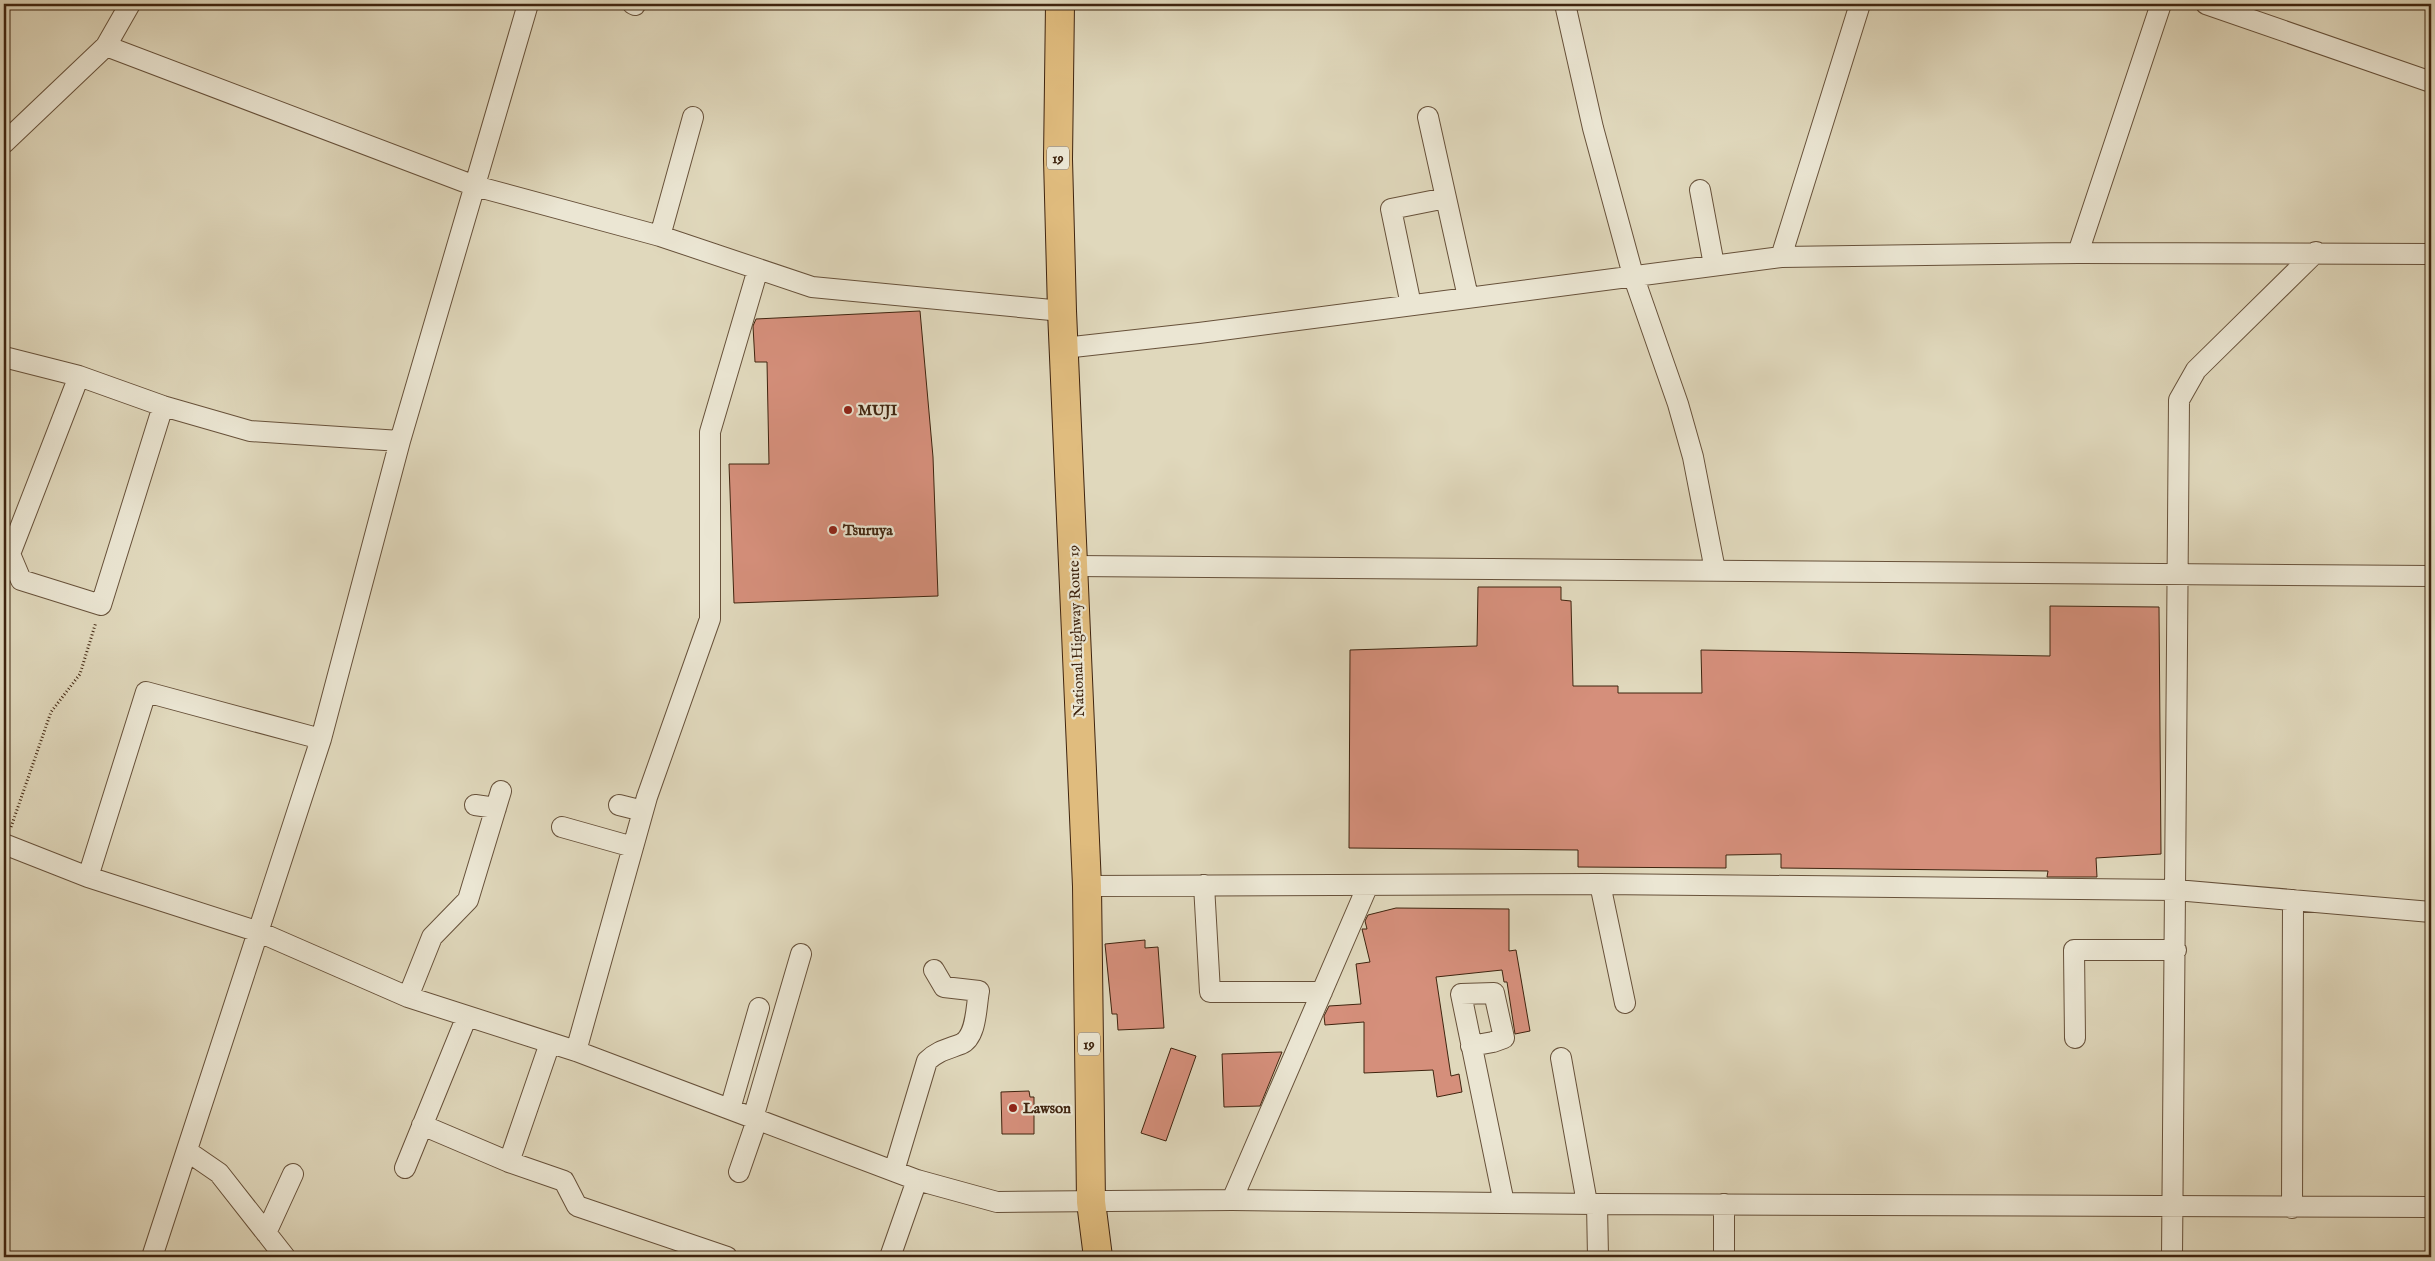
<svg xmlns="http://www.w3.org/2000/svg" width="2435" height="1261" font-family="'IM FELL English',serif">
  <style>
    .building { fill: #d58f7b; stroke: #3f240f }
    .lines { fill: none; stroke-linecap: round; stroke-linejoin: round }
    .minor-casing { stroke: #67513a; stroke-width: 22 }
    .highway-casing { stroke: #3f240f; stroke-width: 30 }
    .path { stroke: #3f240f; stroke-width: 3; stroke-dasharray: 1 2.5; stroke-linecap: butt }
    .minor { stroke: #ebe6d3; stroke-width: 20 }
    .highway { stroke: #e0bc7e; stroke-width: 28 }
    .poi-dot { fill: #8f2418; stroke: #ebe6d3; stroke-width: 2 }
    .labels { text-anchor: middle; stroke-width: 4.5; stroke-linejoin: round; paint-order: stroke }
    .shield { fill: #ebe6d3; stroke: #735e4a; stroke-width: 1 }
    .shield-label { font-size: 14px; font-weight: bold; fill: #3f240f }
    .poi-label { font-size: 15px; font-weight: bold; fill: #3f240f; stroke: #ebe6d3; text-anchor: start }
    .street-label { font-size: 15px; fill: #3f240f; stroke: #ebe6d3 }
  </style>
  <rect width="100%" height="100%" fill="#e0d8bc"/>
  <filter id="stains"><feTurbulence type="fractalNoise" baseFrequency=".004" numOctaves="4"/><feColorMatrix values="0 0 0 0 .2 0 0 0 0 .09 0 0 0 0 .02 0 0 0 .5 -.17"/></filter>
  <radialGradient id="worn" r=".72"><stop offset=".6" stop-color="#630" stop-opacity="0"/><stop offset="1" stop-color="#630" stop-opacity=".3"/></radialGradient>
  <path class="building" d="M 920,311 L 933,457 L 938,596 L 734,603 L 729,464 L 769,464 L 767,362 L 755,362 L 753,326 L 756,319 Z
    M 1478,587 L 1561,587 L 1561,600 L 1571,601 L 1573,686 L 1618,686 L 1618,693 L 1702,693 L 1701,650 L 2050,656 L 2050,606 L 2159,607 L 2161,854 L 2096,858 L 2097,877 L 2047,877 L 2048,871 L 1781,868 L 1781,854 L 1726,855 L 1726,868 L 1578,867 L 1578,850 L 1349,848 L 1350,650 L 1477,646 Z
    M 1396,908 L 1509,909 L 1509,951 L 1516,950 L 1530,1031 L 1515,1034 L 1507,982 L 1504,982 L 1502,970 L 1436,977 L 1451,1076 L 1459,1074 L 1462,1092 L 1437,1097 L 1433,1070 L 1364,1073 L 1364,1022 L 1325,1025 L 1324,1016 L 1329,1006 L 1361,1004 L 1356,964 L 1370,962 L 1362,929 L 1367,929 L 1365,921 L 1368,915 Z
    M 1145,940 L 1145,948 L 1158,947 L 1164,1028 L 1118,1030 L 1117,1014 L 1112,1014 L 1105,944 Z
    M 1171,1048 L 1196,1056 L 1166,1141 L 1141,1133 Z
    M 1282,1052 L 1260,1106 L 1224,1107 L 1222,1054 Z
    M 1029,1091 L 1030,1097 L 1034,1097 L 1034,1134 L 1002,1134 L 1001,1092 Z"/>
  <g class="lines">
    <g class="minor-casing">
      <path id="minor" d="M 633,4 L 635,5
        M 1565,4 L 1593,128 L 1633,275 L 1678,404 L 1693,457 L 1715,570
        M 2206,4 L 2431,82
        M 106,46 L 475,186 L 660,236 L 812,287 L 1062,311
        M 1428,117 L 1468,297
        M 4,143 L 106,46 L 130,4
        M 1700,190 L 1714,265
        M 660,236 L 693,117
        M 2078,253 L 2161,4
        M 1781,257 L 1860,4
        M 1411,305 L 1391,209 L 1446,198
        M 1064,348 L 1199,333 L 1781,257 L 2078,253 L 2431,254
        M 4,357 L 79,376 L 163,406 L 250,431 L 400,441
        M 79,376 L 10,554 L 21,580 L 101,605 L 163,406
        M 1074,566 L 2431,576
        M 475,805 L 496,808
        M 619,805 L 643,811
        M 562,827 L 633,847
        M 4,844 L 88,877 L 259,932 L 408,997 L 576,1051 L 917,1180 L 997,1202 L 1232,1200 L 1597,1204 L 2431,1207
        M 88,877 L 146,692 L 321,739
        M 1600,884 L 1625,1003
        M 1204,885 L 1210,992 L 1322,992
        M 1087,886 L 1600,884 L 2176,890 L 2431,912
        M 408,997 L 432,937 L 468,900 L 501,791
        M 2075,1038 L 2074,950 L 2176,950
        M 1471,1046 L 1493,1042 L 1504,1038 L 1494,993 L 1461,994 L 1504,1203
        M 576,1051 L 647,797 L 710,619 L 710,432 L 758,269
        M 1561,1058 L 1587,1203
        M 730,1109 L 759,1008
        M 753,1118 L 801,954
        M 422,1125 L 509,1162 L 564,1181 L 577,1206 L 727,1257
        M 187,1151 L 219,1173 L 285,1257
        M 509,1162 L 550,1043
        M 405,1168 L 467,1016
        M 894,1171 L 927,1061 C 937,1051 948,1049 961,1044 C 977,1037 976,1006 979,991 L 944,987 L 934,970
        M 739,1172 L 757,1120
        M 1232,1200 L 1368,885
        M 1597,1204 L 1598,1257
        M 2292,1208 L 2293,900
        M 266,1233 L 293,1174
        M 152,1257 L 321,739 L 400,441 L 528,4
        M 890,1257 L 917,1180
        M 1724,1257 L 1724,1204
        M 2172,1257 L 2179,400 L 2196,370 L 2316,252"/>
    </g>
    <g class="highway-casing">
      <path id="highway" d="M 1060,4 L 1058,159 L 1062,311 L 1087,886 L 1091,1202 L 1098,1257"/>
    </g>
    <path class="path" d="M 11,827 L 51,712 L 80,674 L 96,622"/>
    <use href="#minor" class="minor"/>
    <use href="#highway" class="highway"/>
  </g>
  <g class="poi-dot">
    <circle cx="848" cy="410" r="5"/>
    <circle cx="833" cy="530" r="5"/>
    <circle cx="1013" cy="1108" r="5"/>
  </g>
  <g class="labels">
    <g class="shield">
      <rect x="1047" y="146.5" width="22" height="23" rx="4"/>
      <rect x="1078" y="1032.5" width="22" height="23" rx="4"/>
    </g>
    <g class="shield-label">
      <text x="1058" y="163">19</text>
      <text x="1089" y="1049">19</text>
    </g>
    <g class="poi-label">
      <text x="858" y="415">MUJI</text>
      <text x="843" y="535">Tsuruya</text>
      <text x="1023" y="1113">Lawson</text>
    </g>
    <g class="street-label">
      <text transform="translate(1076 631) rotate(-92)" y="5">National Highway Route 19</text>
    </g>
  </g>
  <rect width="2435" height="1261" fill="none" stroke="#e0d8bc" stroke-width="20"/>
  <rect x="5" y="5" width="2425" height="1251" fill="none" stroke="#3f240f" stroke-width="2.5"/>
  <rect x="10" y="10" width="2415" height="1241" fill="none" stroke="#3f240f"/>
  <rect width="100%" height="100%" filter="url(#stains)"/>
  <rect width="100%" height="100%" fill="url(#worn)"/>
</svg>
